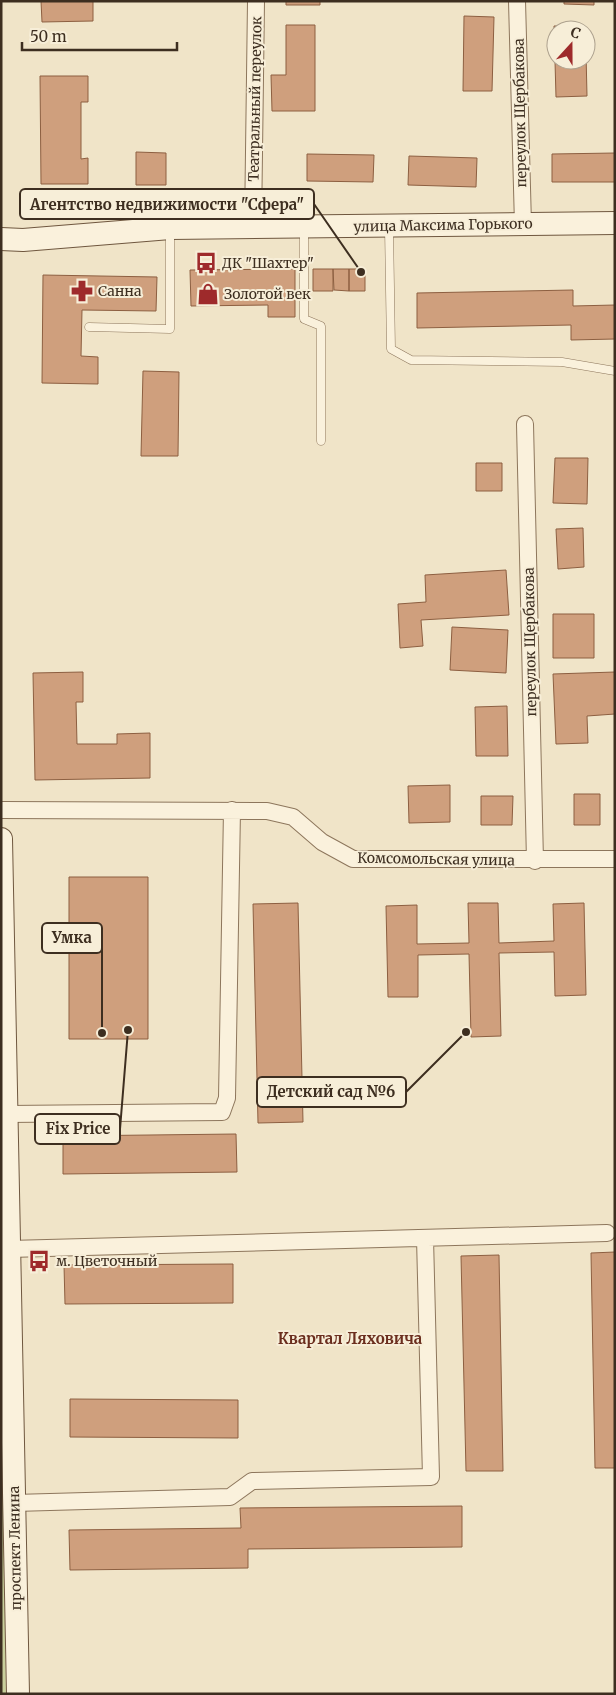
<svg xmlns="http://www.w3.org/2000/svg" width="616" height="1695" font-family="Merriweather,serif">
  <style>
    .green { fill: #c9cf9b }
    .building { fill: #cf9f7d; stroke: #8d5f41 }
    .lines { fill: none; stroke-linecap: round; stroke-linejoin: round }
    .lane-casing { stroke: #8d765c; stroke-width: 9 }
    .street-casing { stroke: #8d765c; stroke-width: 18 }
    .secondary-casing { stroke: #6f573f; stroke-width: 24 }
    .lane { stroke: #faf1dc; stroke-width: 8 }
    .street { stroke: #faf1dc; stroke-width: 16 }
    .secondary { stroke: #faf1dc; stroke-width: 22 }
    .labels { text-anchor: middle; stroke-width: 4; stroke-linejoin: round; paint-order: stroke }
    .street-label { font-size: 14px; fill: #3d2e20; stroke: #f7eed8 }
    .poi-label { font-size: 14px; fill: #3d2e20; stroke: #f7eed8; text-anchor: start }
    .neighbourhood-label { font-size: 15px; font-weight: bold; fill: #6b2e1e; stroke: #f7eed8 }
    .leader { fill: none; stroke: #3d2e20; stroke-width: 2 }
    .callout-dot { fill: #3d2e20; stroke: #f7eed8; stroke-width: 2 }
    .callout { fill: #f7eed8; stroke: #3d2e20; stroke-width: 2 }
    .callout-label { font-size: 15px; text-anchor: middle; font-weight: bold; fill: #3d2e20 }
  </style>
  <rect width="100%" height="100%" fill="#f0e4c8"/>
  <path class="green" d="M 1,1341 L 6,1694 L 1,1694 Z"/>
  <path class="building" d="M 41,1 L 93,1 L 93,21 L 42,22 Z
    M 286,1 L 320,1 L 320,5 L 286,5 Z
    M 564,1 L 594,1 L 594,5 L 564,4 Z
    M 464,16 L 494,17 L 492,91 L 463,91 Z
    M 286,25 L 315,25 L 315,111 L 272,111 L 271,75 L 286,75 Z
    M 554,26 L 585,26 L 586,30 L 556,30 L 556,60 L 586,60 L 586,53 L 587,96 L 556,97 Z
    M 40,76 L 88,76 L 88,102 L 81,102 L 81,159 L 88,158 L 88,184 L 41,184 Z
    M 136,152 L 166,153 L 166,185 L 136,185 Z
    M 615,153 L 615,182 L 552,182 L 552,154 Z
    M 307,154 L 374,155 L 373,182 L 307,181 Z
    M 409,156 L 477,158 L 476,187 L 408,185 Z
    M 295,269 L 295,317 L 268,317 L 268,305 L 191,306 L 190,270 Z
    M 313,269 L 333,269 L 333,291 L 313,291 Z
    M 333,269 L 349,269 L 349,291 L 334,290 Z
    M 349,269 L 365,269 L 365,291 L 349,291 Z
    M 43,275 L 157,277 L 156,311 L 82,310 L 81,356 L 98,357 L 98,384 L 42,383 Z
    M 573,290 L 573,306 L 615,305 L 615,339 L 571,340 L 571,325 L 417,328 L 417,293 Z
    M 143,371 L 179,372 L 178,456 L 141,456 Z
    M 555,458 L 588,458 L 587,504 L 553,503 Z
    M 476,463 L 502,463 L 502,491 L 476,491 Z
    M 583,528 L 584,567 L 558,569 L 556,529 Z
    M 506,570 L 509,615 L 421,620 L 423,646 L 400,648 L 398,604 L 426,602 L 425,575 Z
    M 553,614 L 594,614 L 594,658 L 553,658 Z
    M 452,627 L 508,630 L 506,673 L 450,670 Z
    M 83,672 L 83,702 L 76,702 L 77,744 L 117,744 L 117,734 L 150,733 L 150,778 L 35,780 L 33,673 Z
    M 615,672 L 615,714 L 587,716 L 588,743 L 556,744 L 553,674 Z
    M 507,706 L 508,756 L 476,756 L 475,707 Z
    M 450,785 L 450,822 L 409,823 L 408,786 Z
    M 574,794 L 600,794 L 600,825 L 574,825 Z
    M 481,796 L 513,796 L 512,825 L 481,825 Z
    M 69,877 L 148,877 L 148,1039 L 69,1039 Z
    M 298,903 L 303,1122 L 258,1123 L 253,904 Z
    M 468,903 L 498,903 L 499,943 L 554,941 L 553,904 L 584,903 L 586,995 L 555,996 L 554,952 L 499,953 L 501,1036 L 471,1037 L 469,954 L 418,955 L 418,997 L 388,997 L 386,906 L 417,905 L 417,944 L 469,943 Z
    M 236,1134 L 237,1172 L 63,1174 L 63,1136 Z
    M 615,1252 L 615,1468 L 595,1468 L 591,1253 Z
    M 499,1255 L 503,1471 L 466,1471 L 461,1256 Z
    M 233,1264 L 233,1303 L 65,1304 L 64,1265 Z
    M 70,1399 L 238,1400 L 238,1438 L 70,1437 Z
    M 462,1506 L 462,1547 L 248,1549 L 248,1568 L 70,1570 L 69,1530 L 241,1528 L 240,1508 Z"/>
  <g class="lines">
    <g class="lane-casing">
      <path id="lane" d="M 304,228 L 304,319 L 321,326 L 321,441
        M 389,228 L 391,349 L 411,360 L 562,362 L 615,371
        M 89,327 L 170,329 L 170,230"/>
    </g>
    <g class="street-casing">
      <path id="street" d="M 517,1 L 523,225
        M 253,227 L 256,1
        M 525,424 L 535,861
        M 1,810 L 267,811 L 293,817 L 322,842 L 353,859 L 615,859
        M 7,1114 L 222,1112 L 227,1098 L 232,810
        M 9,1249 L 607,1233
        M 14,1503 L 230,1497 L 252,1481 L 431,1477 L 425,1238"/>
    </g>
    <g class="secondary-casing">
      <path id="secondary" d="M 1,239 L 23,240 L 170,228 L 615,223
        M 1,839 L 18,1694"/>
    </g>
    <use href="#lane" class="lane"/>
    <use href="#street" class="street"/>
    <use href="#secondary" class="secondary"/>
  </g>
  <defs>
    <g id="bus-bare" transform="scale(1.725)"><path d="M-5-6H5V4H4V6H2V4H-2V6H-4V4H-5ZM-3.5-4V0h7V-4ZM-3.5 1.2v1.5H-2V1.2ZM2 1.2v1.5H3.5V1.2Z" fill="#9e2a2b" stroke="#f7eed8" stroke-width="2.5" paint-order="stroke"/></g>
    <g id="pharmacy-bare" transform="scale(1.725)"><path d="M-2-6h4v4h4v4h-4v4h-4v-4h-4v-4h4Z" fill="#9e2a2b" stroke="#f7eed8" stroke-width="2.5" paint-order="stroke"/></g>
    <g id="shop-bare" transform="scale(1.725)"><path d="M-5-2.5h2.3a2.7 3.5 0 0 1 5.4 0H5L5.5 6h-11ZM-1.5-2.5h3a1.5 2.3 0 0 0-3 0Z" fill="#9e2a2b" stroke="#f7eed8" stroke-width="2.5" paint-order="stroke"/></g>
  </defs>
  <g fill-rule="evenodd">
    <use href="#bus-bare" x="206" y="263"/>
    <use href="#pharmacy-bare" x="82" y="291"/>
    <use href="#shop-bare" x="208" y="294"/>
    <use href="#bus-bare" x="39" y="1261"/>
  </g>
  <g class="labels">
    <g class="street-label">
      <text transform="translate(255 99) rotate(-89)" y="5">Театральный переулок</text>
      <text transform="translate(520 113) rotate(-91)" y="5">переулок Щербакова</text>
      <text transform="translate(443 225) rotate(-1)" y="5">улица Максима Горького</text>
      <text transform="translate(530 642) rotate(-91)" y="5">переулок Щербакова</text>
      <text transform="translate(436 859) rotate(1)" y="5">Комсомольская улица</text>
      <text transform="translate(15 1548) rotate(-91)" y="5">проспект Ленина</text>
    </g>
    <g class="poi-label">
      <text x="222" y="268">ДК "Шахтер"</text>
      <text x="98" y="296">Санна</text>
      <text x="224" y="299">Золотой век</text>
      <text x="56" y="1266">м. Цветочный</text>
    </g>
    <g class="neighbourhood-label">
      <text x="350" y="1344">Квартал Ляховича</text>
    </g>
  </g>
  <path class="leader" d="M361 272L314 204M102 1033L102 938M466 1032L406 1092M128 1030L120 1129"/>
  <g class="callout-dot">
    <circle cx="361" cy="272" r="5"/>
    <circle cx="102" cy="1033" r="5"/>
    <circle cx="466" cy="1032" r="5"/>
    <circle cx="128" cy="1030" r="5"/>
  </g>
  <g class="callout">
    <rect x="20" y="189" width="294" height="30" rx="5"/>
    <rect x="42" y="923" width="60" height="30" rx="5"/>
    <rect x="257" y="1077" width="149" height="30" rx="5"/>
    <rect x="35" y="1114" width="85" height="30" rx="5"/>
  </g>
  <g class="callout-label">
    <text x="167" y="210">Агентство недвижимости "Сфера"</text>
    <text x="72" y="943">Умка</text>
    <text x="331" y="1097">Детский сад №6</text>
    <text x="78" y="1134">Fix Price</text>
  </g>
  <rect width="616" height="1695" fill="none" stroke="#3d2e20" stroke-width="5"/>
  <g transform="translate(571 45) rotate(21)"><circle r="24" fill="#f7eed8" stroke="#ada18e"/>
  <path d="M0-4L9 19L0 12L-9 19Z" fill="#9e2a2b"/>
  <text y="-8" font-size="14" font-weight="bold" text-anchor="middle" fill="#3d2e20">С</text>
  </g>
  <path d="M22 42v8h155v-8" fill="none" stroke="#3d2e20" stroke-width="2.5"/>
  <text x="30" y="42" font-size="15" fill="#3d2e20" stroke="#f7eed8" stroke-width="4" paint-order="stroke">50 m</text>
</svg>
